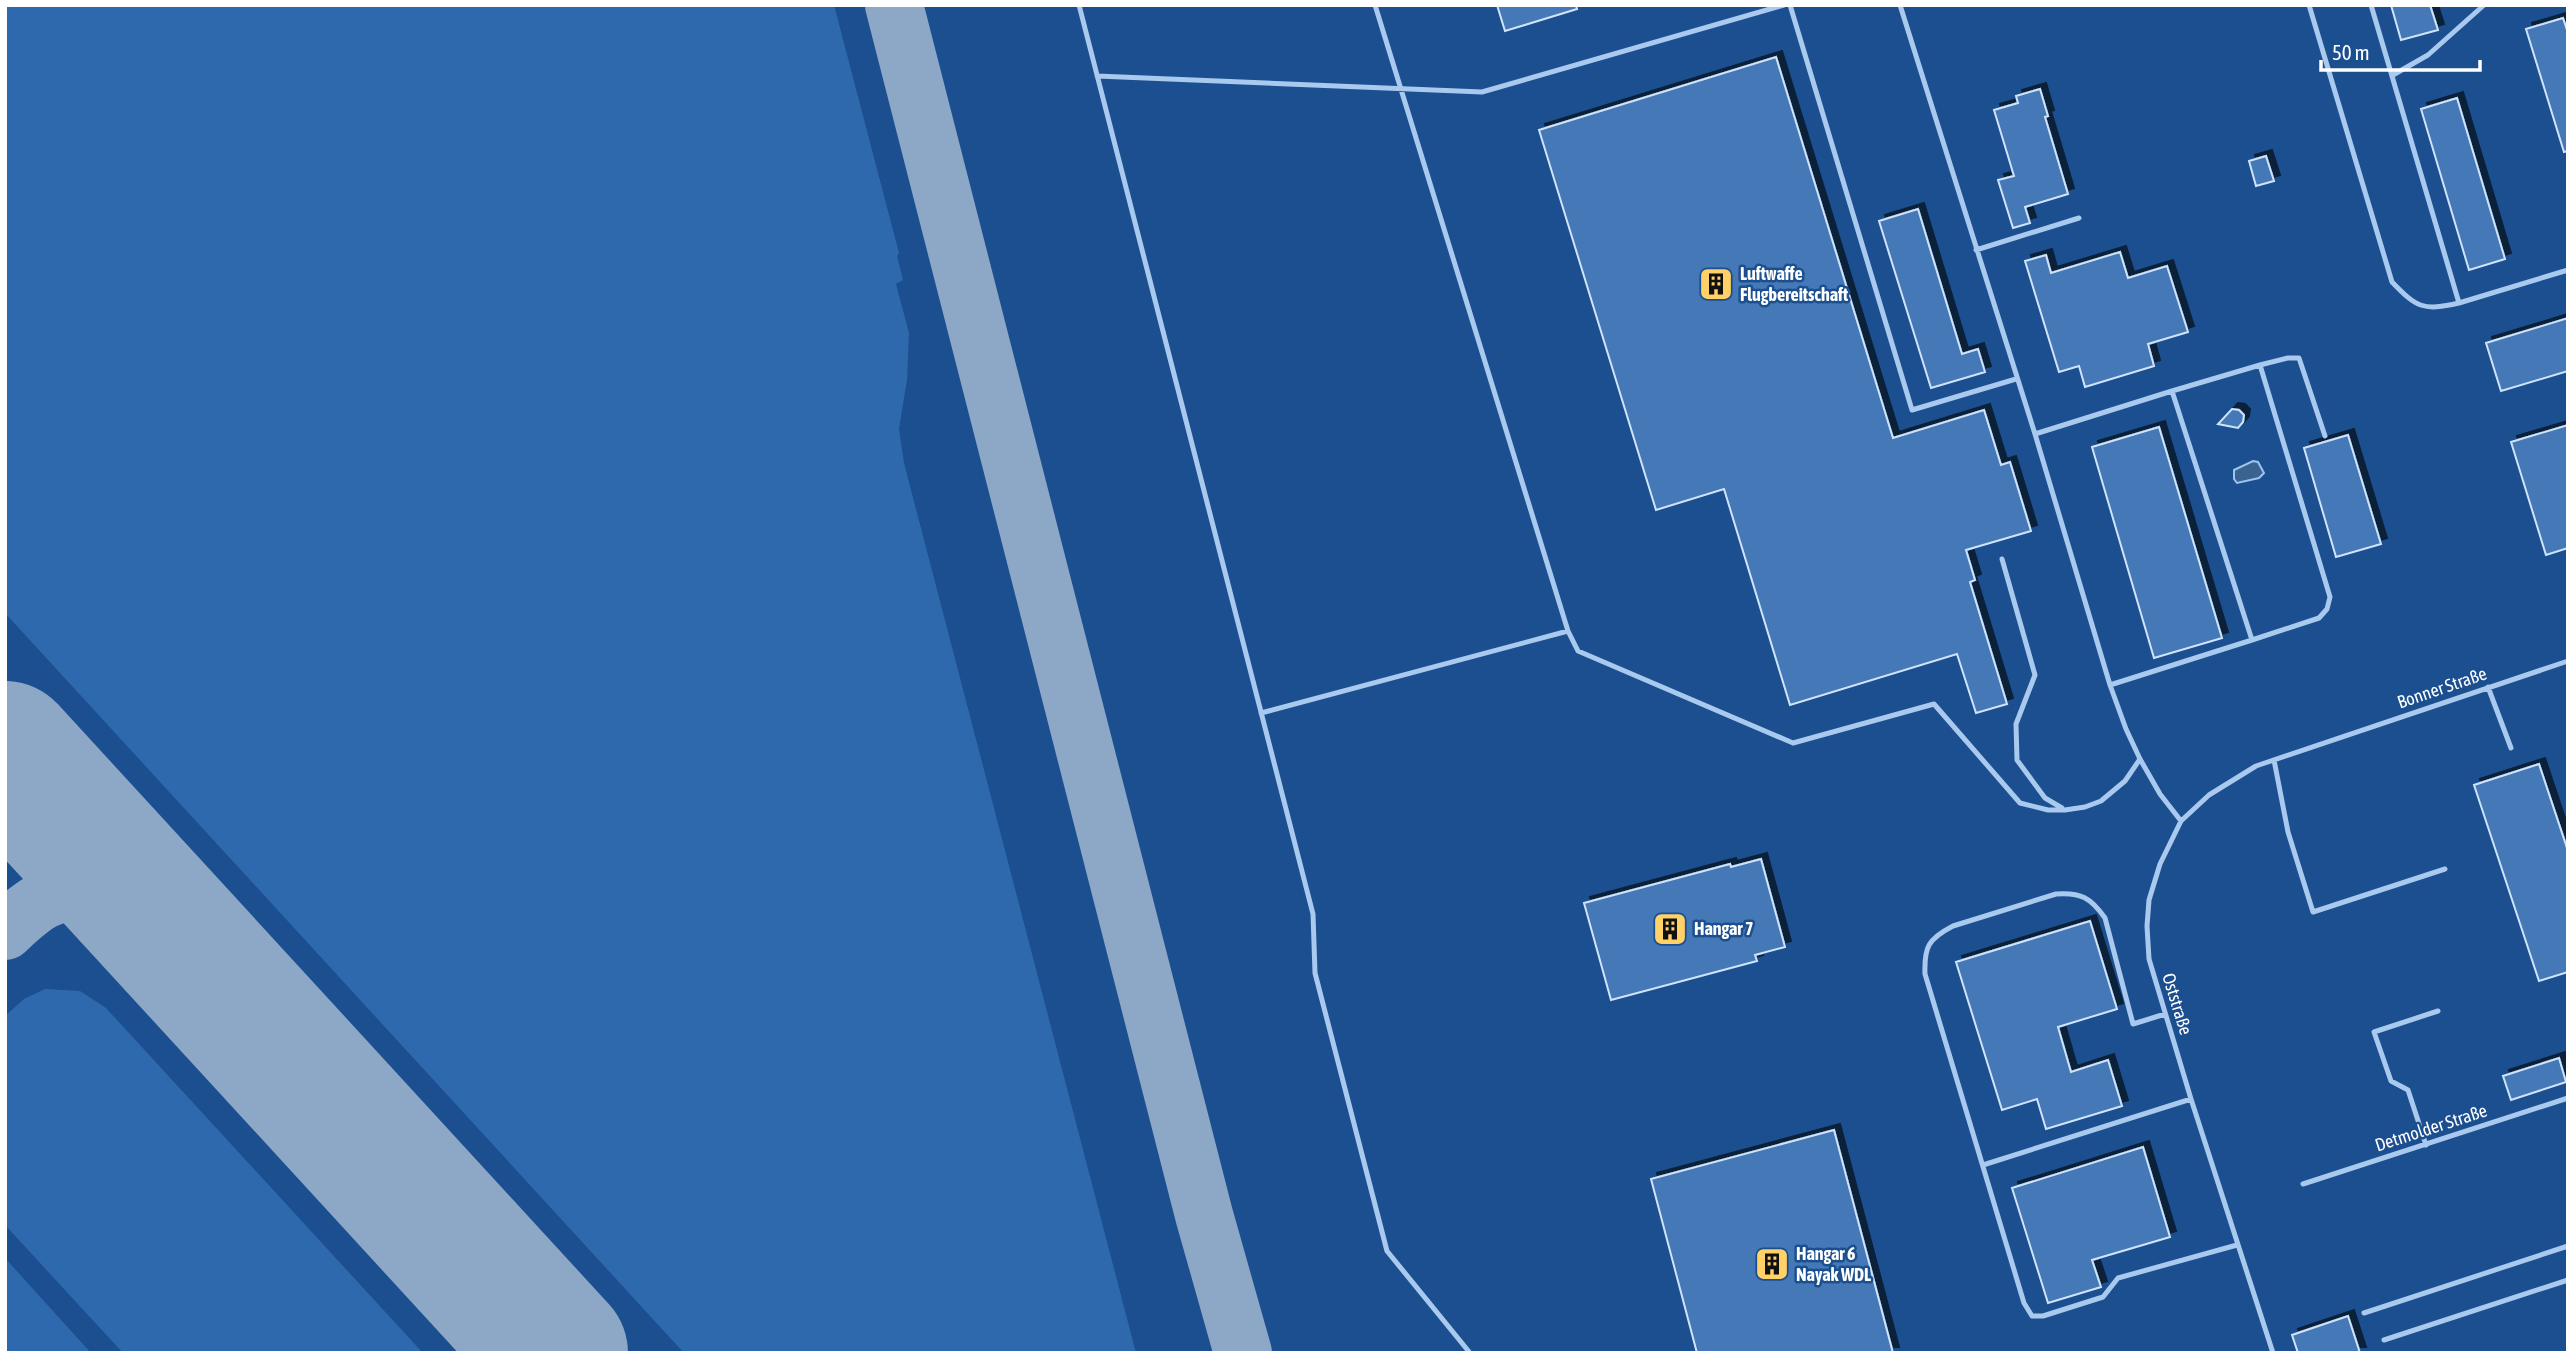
<svg xmlns="http://www.w3.org/2000/svg" width="2573" height="1358" font-family="'Asap Condensed',sans-serif">
  <style>
    .green { fill: #2e69ad }
    .water { fill: #3c6290; stroke: #9cc4f0; stroke-width: 2 }
    .lines { fill: none; stroke-linecap: round; stroke-linejoin: round }
    .taxiway { stroke: #8da7c7; stroke-width: 58 }
    .runway { stroke: #8da7c7; stroke-width: 144 }
    .building { fill: #4478b7; stroke: #cfe3fa; stroke-width: 2; filter: url(#shadow) }
    .lane { stroke: #a9c9ee; stroke-width: 5 }
    .labels { text-anchor: middle; stroke-width: 5; stroke-linejoin: round; paint-order: stroke }
    .poi-label { font-size: 18px; font-weight: bold; fill: #fff; stroke: #1b4f8f; text-anchor: start }
    .street-label { font-size: 18px; fill: #fff; stroke: #1b4f8f }
  </style>
  <defs>
    <filter id="shadow"><feDropShadow dx="6" dy="-6" stdDeviation="0" flood-color="#0009"/></filter>
  </defs>
  <rect width="100%" height="100%" fill="#1b4f8f"/>
  <path class="green" d="M 5,5 L 834,5 L 899,253 L 897,256 L 903,280 L 896,284 L 909,333 L 907,380 L 899,429 L 904,463 L 1136,1353 L 684,1353 L 5,613 Z
    M 45,989 L 80,991 L 106,1008 L 423,1353 L 123,1353 L 5,1225 L 5,1016 L 24,999 Z
    M 5,1258 L 91,1353 L 5,1353 Z"/>
  <path class="water" d="M 2253,461 L 2258,462 L 2264,473 L 2259,478 L 2237,483 L 2234,479 L 2234,470 Z"/>
  <g class="lines">
    <path class="taxiway" d="M 894,5 L 1204,1215 L 1243,1353
      M 5,931 C 17,920 29,908 44,900 C 70,887 107,890 133,905 C 148,914 162,927 175,939"/>
    <path class="runway" d="M 5,753 L 556,1353"/>
  </g>
  <path class="building" d="M 1497,5 L 1576,5 L 1577,9 L 1505,31 Z
    M 2391,5 L 2430,5 L 2438,30 L 2401,40 Z
    M 2563,18 L 2568,33 L 2568,151 L 2564,152 L 2526,29 Z
    M 1776,57 L 1893,438 L 1984,410 L 2001,465 L 2010,462 L 2031,531 L 1966,550 L 1975,580 L 1970,582 L 2007,704 L 1976,713 L 1957,654 L 1790,705 L 1724,489 L 1656,510 L 1539,130 Z
    M 2040,89 L 2048,116 L 2045,117 L 2068,194 L 2025,207 L 2030,223 L 2013,228 L 1998,180 L 2014,176 L 1994,110 L 2018,103 L 2016,96 Z
    M 2457,98 L 2505,259 L 2469,270 L 2421,109 Z
    M 2266,156 L 2274,181 L 2256,186 L 2249,161 Z
    M 1918,209 L 1962,354 L 1978,349 L 1985,372 L 1931,388 L 1879,221 Z
    M 2120,252 L 2128,278 L 2167,266 L 2188,332 L 2148,344 L 2154,366 L 2085,387 L 2079,366 L 2059,372 L 2025,261 L 2046,255 L 2051,273 Z
    M 2568,318 L 2568,371 L 2501,391 L 2486,343 Z
    M 2232,409 L 2239,410 L 2244,415 L 2243,422 L 2238,428 L 2218,424 Z
    M 2568,425 L 2568,548 L 2546,555 L 2511,442 Z
    M 2159,427 L 2222,638 L 2154,658 L 2092,447 Z
    M 2348,435 L 2381,544 L 2336,557 L 2304,448 Z
    M 2539,764 L 2568,851 L 2568,972 L 2539,981 L 2474,785 Z
    M 1761,859 L 1785,947 L 1755,955 L 1757,961 L 1611,1000 L 1584,903 L 1730,864 L 1731,867 Z
    M 2090,921 L 2117,1009 L 2058,1027 L 2071,1072 L 2108,1060 L 2122,1106 L 2046,1129 L 2037,1099 L 2002,1110 L 1956,962 Z
    M 2559,1058 L 2566,1082 L 2511,1100 L 2503,1076 Z
    M 1834,1130 L 1893,1353 L 1697,1353 L 1651,1179 Z
    M 2143,1147 L 2170,1237 L 2092,1260 L 2101,1287 L 2048,1303 L 2012,1188 Z
    M 2348,1316 L 2360,1353 L 2298,1353 L 2292,1335 Z"/>
  <g class="lines">
    <path class="lane" d="M 1079,5 L 1313,914 L 1315,973 L 1387,1251 L 1470,1353
      M 1375,5 L 1568,631 L 1578,651 L 1793,743 L 1934,704 L 2020,803 L 2048,810 L 2065,810 L 2085,807 L 2101,801 L 2125,781 L 2140,759
      M 1790,5 L 1912,410 L 2016,379
      M 1900,5 L 2035,434 L 2110,685 L 2126,729 L 2140,759 L 2160,794 L 2181,821
      M 2309,5 L 2392,282 C 2417,308 2423,311 2459,303
      M 2371,5 L 2459,303 L 2568,270
      M 2393,75 L 2428,55 L 2484,5
      M 1097,76 L 1482,92 L 1784,5
      M 1976,250 L 2079,218
      M 2260,365 L 2288,358 L 2299,358 L 2325,436
      M 2172,391 L 2260,365 L 2330,597 L 2327,609 L 2319,618 L 2252,640
      M 2035,434 L 2172,391 L 2252,640 L 2110,685
      M 2002,559 L 2035,675 L 2016,724 L 2017,760 L 2045,798 L 2062,808
      M 2488,687 L 2511,748
      M 1261,713 L 1568,631
      M 2274,760 L 2288,832 L 2313,912 L 2445,869
      M 2165,1014 L 2133,1024 L 2105,918 C 2091,898 2081,892 2056,894 L 1953,926 C 1928,939 1924,947 1925,974 L 2024,1303 L 2032,1316 L 2043,1316 L 2103,1297 L 2118,1278 L 2237,1245
      M 2426,1145 L 2408,1090 L 2391,1081 L 2374,1032 L 2438,1011
      M 1983,1165 L 2191,1099
      M 2303,1184 L 2568,1098
      M 2364,1313 L 2568,1246
      M 2384,1340 L 2568,1280
      M 2273,1353 L 2191,1099 L 2149,959 L 2147,926 L 2149,900 L 2160,864 L 2181,821 L 2209,795 L 2256,766 L 2568,661"/>
  </g>
  <defs>
    <g id="building-square" transform="scale(1.75)"><rect x="-9" y="-9" width="18" height="18" rx="4" fill="#ffd166" stroke="#1b4f8f"/><path d="M-4-6H4V6H1V3H-1V6H-4ZM-2.5-4.3h1.7v1.8h-1.7ZM.8-4.3h1.7v1.8H.8ZM-2.5-1h1.7V.8h-1.7ZM.8-1h1.7V.8H.8Z" fill="#111"/></g>
  </defs>
  <g fill-rule="evenodd">
    <use href="#building-square" x="1716" y="284"/>
    <use href="#building-square" x="1670" y="929"/>
    <use href="#building-square" x="1772" y="1264"/>
  </g>
  <g class="labels">
    <g class="poi-label">
      <text x="1740" y="280">Luftwaffe<tspan x="1740" dy="21">Flugbereitschaft</tspan></text>
      <text x="1694" y="935">Hangar 7</text>
      <text x="1796" y="1260">Hangar 6<tspan x="1796" dy="21">Nayak WDL</tspan></text>
    </g>
    <g class="street-label">
      <text transform="translate(2442 688) rotate(-19)" y="6">Bonner Straße</text>
      <text transform="translate(2177 1004) rotate(73)" y="6">Oststraße</text>
      <text transform="translate(2431 1128) rotate(-18)" y="6">Detmolder Straße</text>
    </g>
  </g>
  <rect width="2573" height="1358" fill="none" stroke="#ffffff" stroke-width="14"/>
  <path d="M2321 60v10h159v-10" fill="none" stroke="#ffffff" stroke-width="3.5"/>
  <text x="2332" y="60" font-size="21" fill="#ffffff" stroke="#1b4f8f" stroke-width="5" paint-order="stroke">50 m</text>
</svg>
